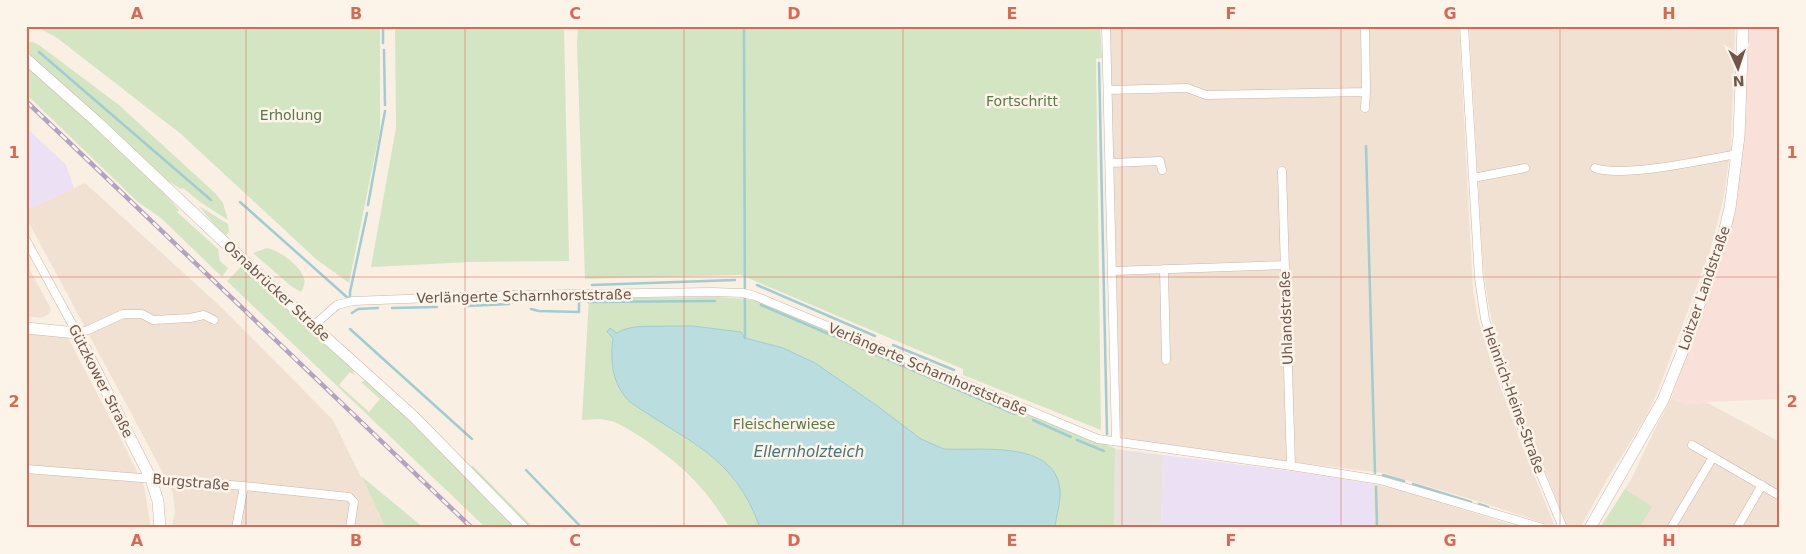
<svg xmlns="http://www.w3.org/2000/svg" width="1806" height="554" font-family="'DejaVu Sans',sans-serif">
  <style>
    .residential { fill: #f0e1d2 }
    .commercial { fill: #f9e0d8 }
    .industrial { fill: #e9e2dd }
    .education { fill: #ece0f5 }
    .green { fill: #d3e5c3 }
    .water { fill: #badde0; stroke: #a1ccd1 }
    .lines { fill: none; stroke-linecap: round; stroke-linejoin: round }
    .stream { stroke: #a1ccd1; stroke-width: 2.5 }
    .street-casing { stroke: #c9b7ab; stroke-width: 9 }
    .secondary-casing { stroke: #ceb9ac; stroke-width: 12 }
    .street { stroke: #fff; stroke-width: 8 }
    .secondary { stroke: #fff; stroke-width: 11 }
    .rail-casing { stroke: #b2a4c1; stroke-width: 4.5 }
    .rail { stroke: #fdf4e9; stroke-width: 2.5; stroke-dasharray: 8; stroke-linecap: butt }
    .grid { fill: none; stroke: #d76a55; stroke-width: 1; stroke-opacity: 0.55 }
    .labels { text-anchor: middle; stroke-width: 5; stroke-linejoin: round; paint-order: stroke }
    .park-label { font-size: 14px; fill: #597948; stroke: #fdf4e9 }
    .street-label { font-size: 14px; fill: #6e564c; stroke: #fdf4e9 }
    .water-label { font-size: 15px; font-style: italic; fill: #457379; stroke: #fdf4e9 }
    .neatline { fill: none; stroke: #d76a55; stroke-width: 2 }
    .grid-label { font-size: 16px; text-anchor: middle; font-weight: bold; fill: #d76a55 }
  </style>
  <rect width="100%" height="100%" fill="#f9efe3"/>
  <path class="residential" d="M 1109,26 L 1459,26 L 1473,290 L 1478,319 L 1490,359 L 1519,438 L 1555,527 L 1484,503 L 1383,473 L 1128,442 L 1124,439 L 1121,431 L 1120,422 Z
    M 1469,26 L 1735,26 L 1731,145 L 1723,201 L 1710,251 L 1659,388 L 1647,415 L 1606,481 L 1580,528 L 1568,528 L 1516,398 L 1496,339 L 1488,302 L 1483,265 Z
    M 85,183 L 221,307 L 333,420 L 386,528 L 172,528 L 175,512 L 173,494 L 162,471 L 26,217 L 26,210 Z
    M 26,263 L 51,309 L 49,314 L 42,318 L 26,316 Z
    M 26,333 L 68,338 L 124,445 L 144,486 L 151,528 L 26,528 Z
    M 1671,399 L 1688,405 L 1706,402 L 1780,442 L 1780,528 L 1600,528 L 1632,478 L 1654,431 Z
    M 1373,484 L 1399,490 L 1522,528 L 1374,528 Z"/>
  <path class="commercial" d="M 1748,26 L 1780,26 L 1780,399 L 1707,402 L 1688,405 L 1671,399 L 1683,366 L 1684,356 L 1728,238 Z"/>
  <path class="industrial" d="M 1115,449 L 1163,455 L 1161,528 L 1114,528 Z"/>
  <path class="education" d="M 29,130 L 66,165 L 74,188 L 26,210 L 26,131 Z
    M 1163,455 L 1291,471 L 1373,484 L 1374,528 L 1161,528 Z"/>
  <path class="green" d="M 35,26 L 380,26 L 380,130 L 349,283 L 316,259 L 181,134 L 56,37 Z
    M 395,26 L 1100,26 L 1102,58 L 1096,59 L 1101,430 L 963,375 L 963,369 L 741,275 L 585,279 L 577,45 L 578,26 L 564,28 L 569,261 L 470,262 L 371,267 L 396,128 Z
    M 26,41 L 33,42 L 39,45 L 119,105 L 216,194 L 223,203 L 228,220 L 200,202 L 183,188 L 181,189 L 162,177 L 26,53 Z
    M 26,64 L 158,186 L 179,210 L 177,212 L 218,249 L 220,261 L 228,268 L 222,277 L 161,218 L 138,202 L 26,94 Z
    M 199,206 L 228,224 L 229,232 L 226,235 L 216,227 Z
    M 267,248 C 279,250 299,265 303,276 C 306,281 304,287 301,292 L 291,286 L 253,253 Z
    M 242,266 L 353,366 L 354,375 L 350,372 L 339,385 L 369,412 L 380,399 L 361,382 L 368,380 L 410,420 L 517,528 L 486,528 L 227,281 Z
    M 721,297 L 754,300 L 1076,434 L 1115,448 L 1114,528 L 730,528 C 705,487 683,466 644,439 C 632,432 620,422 606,420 C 598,418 590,420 582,420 L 589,298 Z
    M 472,465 L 534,528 L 529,528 L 471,470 Z
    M 361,476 L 424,528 L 386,528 Z
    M 1625,489 L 1652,507 L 1639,528 L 1600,528 Z"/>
  <path class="water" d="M 667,326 L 693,326 L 741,332 L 745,338 L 783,348 L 815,363 L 876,405 L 921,439 L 944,449 C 979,451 1055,439 1060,490 C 1061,503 1056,515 1055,528 L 760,528 C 735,455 687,442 630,402 C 612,384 610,362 613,338 L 607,332 L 610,328 L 617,333 C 631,324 651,327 667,326 Z"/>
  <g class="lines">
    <path class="stream" d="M 383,26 L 383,43
      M 744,26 L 745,338
      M 384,50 L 385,105
      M 39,52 L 211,200
      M 1099,63 L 1107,434
      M 1366,146 L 1375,473
      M 240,202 L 349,299
      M 368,205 L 385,111
      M 592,285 L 735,280
      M 757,285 L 875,336
      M 350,300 L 350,292 L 367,213
      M 588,302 L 715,301
      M 761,305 L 1015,414
      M 466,306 L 509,304
      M 392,308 L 437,307
      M 531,309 L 539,311 L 579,312 L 579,302
      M 352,313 L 358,309 L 378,308
      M 350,329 L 472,439
      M 893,345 L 954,370
      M 1033,420 L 1071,437
      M 1077,440 L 1104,451
      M 526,470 L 582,528
      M 1383,475 L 1404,481
      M 1413,484 L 1471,502
      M 1376,487 L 1377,528
      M 1479,504 L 1488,507"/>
    <g class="street-casing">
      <path id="street" d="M 1106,26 L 1116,441
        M 1464,26 L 1479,278 L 1485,319 L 1497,357 L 1518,419 L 1563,528
        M 1108,90 L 1187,88 L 1206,95 L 1366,92 L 1365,26
        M 1365,108 L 1366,92
        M 1110,163 L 1160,161 L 1162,170
        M 1595,168 C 1623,178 1705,160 1737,154
        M 1282,171 L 1291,466
        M 1473,178 L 1525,168
        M 26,240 L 77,333 L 88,330 L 123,314 L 142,314 L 153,320 L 190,318 L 204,315 L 214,320
        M 1164,269 L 1166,360
        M 1113,271 L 1284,265
        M 313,326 L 337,305 L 353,301 L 510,295 L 712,292 L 743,293 L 755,296 L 1098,439 L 1291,466 L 1380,480 L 1543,528
        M 1692,445 L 1780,496
        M 26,469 L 244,486 L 349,497 L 354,502 L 350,528
        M 236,528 L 244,486
        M 1671,528 L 1713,457
        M 1737,528 L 1762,485"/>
    </g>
    <g class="secondary-casing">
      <path id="secondary" d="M 26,59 L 96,121 L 313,326 L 413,416 L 523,528
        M 26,328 L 77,333 L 151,479 L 158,501 L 160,528
        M 1590,528 L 1663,400 L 1685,345 L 1723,237 L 1730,208 L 1739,136 L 1743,26"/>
    </g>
    <use href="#street" class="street"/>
    <use href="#secondary" class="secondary"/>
    <g class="rail-casing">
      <path id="rail" d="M 26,101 L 472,528"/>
    </g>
    <use href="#rail" class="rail"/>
  </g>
  <path class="grid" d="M 246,26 L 246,528M 465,26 L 465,528M 684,26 L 684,528M 903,26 L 903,528M 1122,26 L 1122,528M 1341,26 L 1341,528M 1560,26 L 1560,528M 26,277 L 1780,277"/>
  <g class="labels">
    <g class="park-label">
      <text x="1022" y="106">Fortschritt</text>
      <text x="291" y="120">Erholung</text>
      <text x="784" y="429">Fleischerwiese</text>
    </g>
    <g class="street-label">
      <text transform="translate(1704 288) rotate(-71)" y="5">Loitzer Landstraße</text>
      <text transform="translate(277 291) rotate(43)" y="5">Osnabrücker Straße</text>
      <text transform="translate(524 296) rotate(-1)" y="5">Verlängerte Scharnhorststraße</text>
      <text transform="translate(1286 318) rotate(-92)" y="5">Uhlandstraße</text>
      <text transform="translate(928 369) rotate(23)" y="5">Verlängerte Scharnhorststraße</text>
      <text transform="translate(101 381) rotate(63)" y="5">Gützkower Straße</text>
      <text transform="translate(1514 400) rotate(70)" y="5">Heinrich-Heine-Straße</text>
      <text transform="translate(191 482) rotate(5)" y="5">Burgstraße</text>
    </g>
    <g class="water-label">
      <text x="809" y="457">Ellernholzteich</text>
    </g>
  </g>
  <rect width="1806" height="554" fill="none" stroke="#fdf4e9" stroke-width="55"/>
  <g transform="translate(1738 68) rotate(177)" stroke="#fdf4e9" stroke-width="4" paint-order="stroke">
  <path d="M0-4L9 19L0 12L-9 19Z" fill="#6e564c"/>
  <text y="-8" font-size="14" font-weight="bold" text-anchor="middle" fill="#6e564c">N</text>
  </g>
  <rect x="28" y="28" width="1750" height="498" class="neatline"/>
  <g class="grid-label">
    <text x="137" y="19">A</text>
    <text x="356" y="19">B</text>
    <text x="575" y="19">C</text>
    <text x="794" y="19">D</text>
    <text x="1012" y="19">E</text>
    <text x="1231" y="19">F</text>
    <text x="1450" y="19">G</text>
    <text x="1669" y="19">H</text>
    <text x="14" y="158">1</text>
    <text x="1792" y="158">1</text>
    <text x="14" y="407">2</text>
    <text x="1792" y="407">2</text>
    <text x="137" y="546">A</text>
    <text x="356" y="546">B</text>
    <text x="575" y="546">C</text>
    <text x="794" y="546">D</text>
    <text x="1012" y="546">E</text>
    <text x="1231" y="546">F</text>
    <text x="1450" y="546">G</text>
    <text x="1669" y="546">H</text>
  </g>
</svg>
